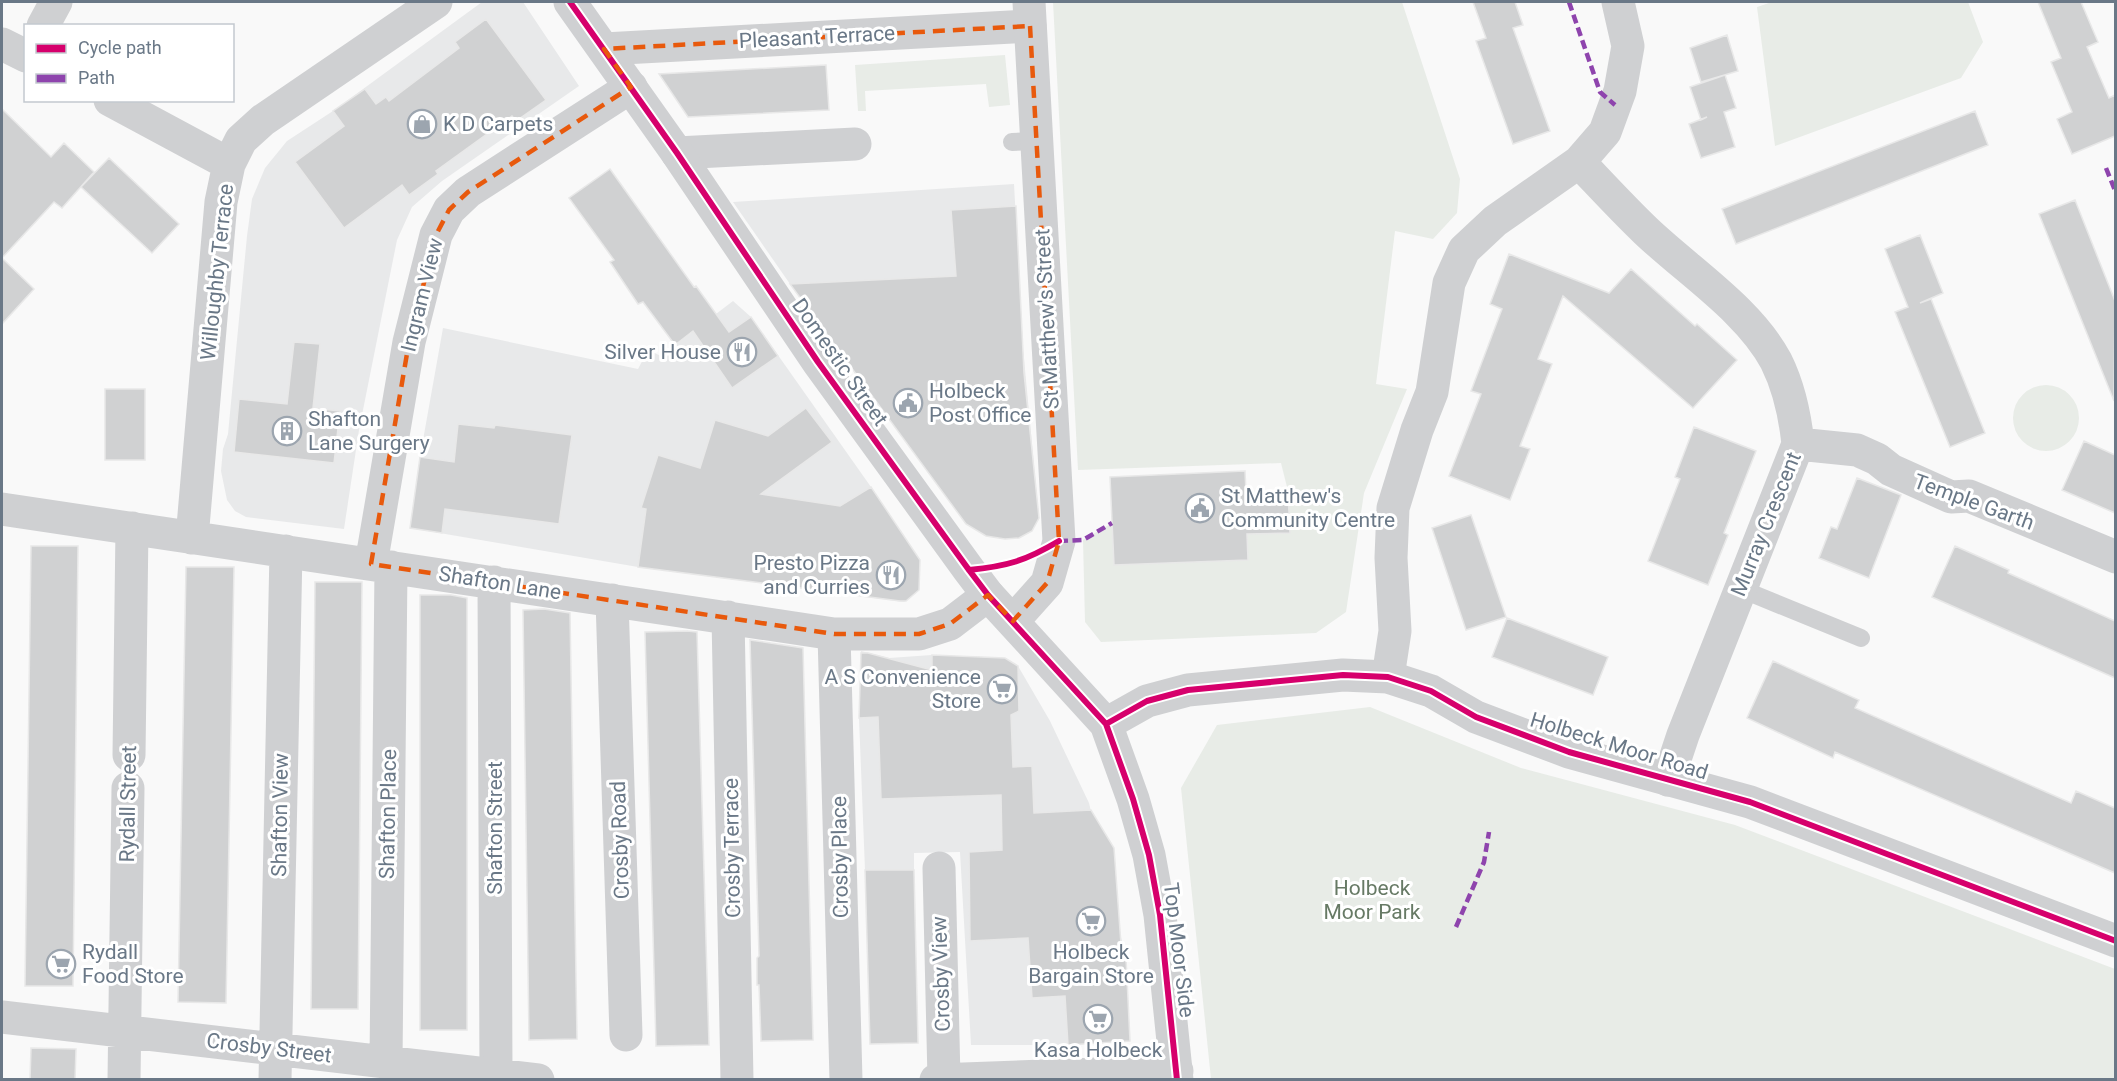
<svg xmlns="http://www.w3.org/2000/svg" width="2117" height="1081" font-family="Roboto,sans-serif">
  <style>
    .built { fill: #e8e9ea }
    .green { fill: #e8ece7 }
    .building { fill: #d0d1d2; stroke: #e8e8e8; stroke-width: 1.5 }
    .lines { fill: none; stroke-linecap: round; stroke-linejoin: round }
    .service { stroke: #cfd0d2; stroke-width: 18 }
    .minor { stroke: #cfd0d2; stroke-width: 33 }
    .tertiary { stroke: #cfd0d2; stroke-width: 33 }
    .quiet { stroke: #8e44ad; stroke-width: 4.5; stroke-dasharray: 9 4.5; stroke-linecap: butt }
    .cycleway-casing { stroke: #fff; stroke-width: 10 }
    .cycleway { stroke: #d6006c; stroke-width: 6 }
    .marked { fill: none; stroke: #e8590c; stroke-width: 4.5; stroke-dasharray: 12 8; stroke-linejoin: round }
    .labels { text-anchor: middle; stroke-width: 6; stroke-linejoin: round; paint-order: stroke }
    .street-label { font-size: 21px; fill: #6a7887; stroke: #fff }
    .poi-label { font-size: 21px; fill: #6a7887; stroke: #fff; text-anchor: start }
    .park-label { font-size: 21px; fill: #677a65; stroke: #fff }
  </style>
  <rect width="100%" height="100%" fill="#f9f9f9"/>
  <path class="built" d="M 482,2 L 523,2 L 579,86 L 442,181 L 412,207 L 397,240 L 359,430 L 344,529 L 246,517 L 235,511 L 227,500 L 221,471 L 223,449 L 228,434 L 247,236 L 252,199 L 265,168 L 287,141 L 333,111 Z
    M 1014,184 L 1023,348 L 1039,518 L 1032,531 L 986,536 L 966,524 L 790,284 L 733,202 Z
    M 733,301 L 751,317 L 871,487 L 920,560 L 919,590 L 904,602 L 638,567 L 410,528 L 420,457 L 443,328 L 638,369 L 648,350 L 661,356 Z
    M 861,651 L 889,658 L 932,655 L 1005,658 L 1018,666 L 1050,721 L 1089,803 L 1126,958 L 1130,1041 L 1068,1045 L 971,1045 L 960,852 L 914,853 L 914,870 L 865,870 L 859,718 Z"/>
  <path class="green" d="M 1053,2 L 1402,2 L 1460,179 L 1457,213 L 1433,239 L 1395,231 L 1376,384 L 1407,389 L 1364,493 L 1346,612 L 1316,633 L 1101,642 L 1085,622 L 1083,540 L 1112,523 L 1114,565 L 1248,560 L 1247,534 L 1290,532 L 1288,491 L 1281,463 L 1078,470 Z
    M 1772,2 L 1968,2 L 1983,42 L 1961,78 L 1775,146 L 1757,7 Z
    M 1005,55 L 1010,105 L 989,107 L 986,84 L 865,91 L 866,111 L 858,111 L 855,65 Z
    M2013 418a33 33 0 1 1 66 0a33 33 0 1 1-66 0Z
    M 1370,707 L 1521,768 L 1735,825 L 2115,969 L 2115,1079 L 1211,1079 L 1181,788 L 1217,725 Z"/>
  <path class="building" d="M 1473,2 L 1515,2 L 1523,25 L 1513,28 L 1550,131 L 1513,144 L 1476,41 L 1486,38 Z
    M 2038,2 L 2081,2 L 2098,42 L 2087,47 L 2109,98 L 2115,95 L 2115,136 L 2072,154 L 2057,119 L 2072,112 L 2051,62 L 2061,58 Z
    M 486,19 L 546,100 L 516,121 L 512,116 L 436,171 L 438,174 L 409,195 L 402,185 L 344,228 L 295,162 L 344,126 L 333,111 L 365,89 L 376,104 L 386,97 L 389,101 L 459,48 L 455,42 Z
    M 1727,35 L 1738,71 L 1701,82 L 1690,48 Z
    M 826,65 L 829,110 L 688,117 L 659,74 Z
    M 1725,75 L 1736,108 L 1724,112 L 1735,147 L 1701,158 L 1689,124 L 1707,117 L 1701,120 L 1690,87 Z
    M 2,109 L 51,157 L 64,143 L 94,172 L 62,208 L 54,202 L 2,258 L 34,289 L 2,324 Z
    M 1975,111 L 1988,145 L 1736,244 L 1722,209 Z
    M 109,158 L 179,224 L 152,253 L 81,187 Z
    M 610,169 L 694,287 L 696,286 L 729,332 L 751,317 L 778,356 L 732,388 L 693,331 L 675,345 L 643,302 L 638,304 L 610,262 L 614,260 L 569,198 Z
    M 2075,200 L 2115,301 L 2114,401 L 2039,214 Z
    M 1016,206 L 1024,373 L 1039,518 L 1032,531 L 1019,538 L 1005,539 L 986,536 L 966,524 L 790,284 L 956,276 L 951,210 Z
    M 1920,235 L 1943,293 L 1920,303 L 1931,299 L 1985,433 L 1950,447 L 1895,312 L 1908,307 L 1885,249 Z
    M 1509,254 L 1609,293 L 1631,269 L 1695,326 L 1697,324 L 1737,360 L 1693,408 L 1563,296 L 1538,359 L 1552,364 L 1520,446 L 1530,449 L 1510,500 L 1449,476 L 1481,394 L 1471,391 L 1502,309 L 1490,304 Z
    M 294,342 L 320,344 L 313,408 L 340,411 L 334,463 L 234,452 L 239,399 L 287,404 Z
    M 105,389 L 145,389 L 145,460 L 105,460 Z
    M 806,408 L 832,442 L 761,494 L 840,506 L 871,487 L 920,560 L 919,590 L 906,601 L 900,601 L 638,567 L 646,509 L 641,508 L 658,455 L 700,468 L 715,420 L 768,436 Z
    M 458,424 L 494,428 L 495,425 L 572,435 L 559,524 L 445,509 L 442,533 L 410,528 L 420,457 L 454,462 Z
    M 1694,427 L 1756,451 L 1724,533 L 1728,535 L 1708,585 L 1648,561 L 1680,479 L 1675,477 Z
    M 2084,441 L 2115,455 L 2115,513 L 2062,490 Z
    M 1245,471 L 1246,493 L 1288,491 L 1290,533 L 1247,534 L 1248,560 L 1114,565 L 1110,477 Z
    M 1857,478 L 1901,495 L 1869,578 L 1819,558 L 1831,527 L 1837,529 Z
    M 1471,515 L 1506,617 L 1466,630 L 1432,528 Z
    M 31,546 L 78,546 L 73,986 L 25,986 Z
    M 1955,546 L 2009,570 L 2008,573 L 2115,621 L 2115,678 L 1932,597 Z
    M 186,567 L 234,567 L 226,1003 L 178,1002 Z
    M 315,582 L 362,582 L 358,1009 L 311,1009 Z
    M 420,595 L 451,595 L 467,598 L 467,1030 L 420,1030 Z
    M 544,609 L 570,613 L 577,1039 L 529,1040 L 523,610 Z
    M 1507,618 L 1608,657 L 1593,695 L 1492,657 Z
    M 687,631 L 697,632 L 709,1045 L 656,1046 L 645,632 Z
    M 750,640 L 803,648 L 813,1040 L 761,1041 L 759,985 L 757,985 L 757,958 L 759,956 Z
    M 861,653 L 868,653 L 932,670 L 932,655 L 1005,658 L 1018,666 L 1019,711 L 1011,715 L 1013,767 L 1032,766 L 1034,813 L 1091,810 L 1114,848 L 1122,958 L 1126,958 L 1130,1041 L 1068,1045 L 1065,996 L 1032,998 L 1028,938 L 970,941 L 969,852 L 1002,850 L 1001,795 L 881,799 L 878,717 L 859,718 Z
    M 1773,661 L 1859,700 L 1855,708 L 2071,803 L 2076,791 L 2115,808 L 2115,873 L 1835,752 L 1833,758 L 1747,718 Z
    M 865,870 L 914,870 L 918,1043 L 870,1044 Z
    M 31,1048 L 76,1049 L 75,1080 L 30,1080 Z"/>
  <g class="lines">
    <path class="service" d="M 1012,142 L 1037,141
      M 1741,589 L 1861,638"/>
    <path class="minor" d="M 43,26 L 56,2
      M 2,44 L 26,56
      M 604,49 L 1030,26
      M 110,100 L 229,164
      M 677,153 L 855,144
      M 1579,162 C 1601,185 1623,209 1646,231 C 1688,271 1749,310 1776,361 C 1789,387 1795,415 1798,444 L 1683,735 L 1668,780
      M 1798,444 L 1857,450 L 1877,459 L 1891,470 L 1951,497 L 1969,496 L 2116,557
      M 2,509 L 834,634 L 919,634 L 950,624 L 988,595
      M 192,538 L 221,202 L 229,164 L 241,140 L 263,120 L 436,2
      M 371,564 L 409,342 L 436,235 L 449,210 L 468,192 L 631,87
      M 494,582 L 496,1075
      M 612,600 L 626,1035
      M 728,617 L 737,1080
      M 834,634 L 846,1080
      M 1388,677 L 1395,631 L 1391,558 L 1393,508 L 1417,430 L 1432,392 L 1449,283 L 1464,250 L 1495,221 L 1579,162 L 1605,132 L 1620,91 L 1628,46 L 1618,2
      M 129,755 L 132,528
      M 939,868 L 944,1079
      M 2,1017 L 538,1080
      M 386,1062 L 391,567
      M 124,1080 L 128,788
      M 275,1080 L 286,551
      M 936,1080 L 1177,1071"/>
    <path class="tertiary" d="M 570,2 L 677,153 L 818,362 L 969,570 L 988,595 L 1106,724 L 1133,799 L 1149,855 L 1160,915 L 1177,1080
      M 1013,621 L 1047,583 L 1059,541 L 1029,2
      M 1106,724 L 1147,701 L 1188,690 L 1343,675 L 1388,677 L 1431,691 L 1476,717 L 1569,752 L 1750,802 L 2116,941"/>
    <path class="quiet" d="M 1569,2 L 1600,92 L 1615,105
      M 2106,168 L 2116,193
      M 1059,541 L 1083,540 L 1112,523
      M 1456,927 L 1484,862 L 1489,832"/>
    <g class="cycleway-casing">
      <path id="cycleway" d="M 570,2 L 677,153 L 818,362 L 969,570 L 988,595 L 1106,724 L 1133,799 L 1149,855 L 1160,915 L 1177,1080
        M 969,570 C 1008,566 1025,561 1059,541
        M 1106,724 L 1147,701 L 1188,690 L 1343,675 L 1388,677 L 1431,691 L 1476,717 L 1569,752 L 1750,802 L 2116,941"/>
    </g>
    <use href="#cycleway" class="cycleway"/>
  </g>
  <path class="marked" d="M 1030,26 L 1059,541 L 1047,583 L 1013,621 L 988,595 L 950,624 L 919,634 L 834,634 L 371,564 L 409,342 L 436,235 L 449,210 L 468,192 L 631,87 L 604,49 Z"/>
  <defs>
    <g id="shop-ring" transform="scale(1.5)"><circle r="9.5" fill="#fff" stroke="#9ca5af" stroke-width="1.5"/><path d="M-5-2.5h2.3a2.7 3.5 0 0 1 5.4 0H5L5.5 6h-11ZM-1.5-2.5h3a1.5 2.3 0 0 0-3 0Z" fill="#9ca5af"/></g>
    <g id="restaurant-ring" transform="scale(1.5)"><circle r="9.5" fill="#fff" stroke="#9ca5af" stroke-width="1.5"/><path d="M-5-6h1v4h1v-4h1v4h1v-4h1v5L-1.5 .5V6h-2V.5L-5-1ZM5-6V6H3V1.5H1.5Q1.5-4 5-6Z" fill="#9ca5af"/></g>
    <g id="civic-ring" transform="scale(1.5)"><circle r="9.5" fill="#fff" stroke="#9ca5af" stroke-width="1.5"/><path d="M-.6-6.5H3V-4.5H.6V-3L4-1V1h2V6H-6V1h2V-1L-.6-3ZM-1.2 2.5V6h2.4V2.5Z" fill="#9ca5af"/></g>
    <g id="building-ring" transform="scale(1.5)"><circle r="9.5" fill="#fff" stroke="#9ca5af" stroke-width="1.5"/><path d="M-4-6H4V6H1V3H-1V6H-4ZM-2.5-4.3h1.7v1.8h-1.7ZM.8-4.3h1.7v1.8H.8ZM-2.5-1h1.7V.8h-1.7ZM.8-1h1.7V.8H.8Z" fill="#9ca5af"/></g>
    <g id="supermarket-ring" transform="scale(1.5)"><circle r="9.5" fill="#fff" stroke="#9ca5af" stroke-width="1.5"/><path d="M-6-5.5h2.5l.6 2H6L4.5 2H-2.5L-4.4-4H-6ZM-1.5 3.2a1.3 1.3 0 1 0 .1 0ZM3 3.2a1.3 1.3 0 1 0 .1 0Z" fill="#9ca5af"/></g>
  </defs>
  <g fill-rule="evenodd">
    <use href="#shop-ring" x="422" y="124"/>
    <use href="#restaurant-ring" x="742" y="352"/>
    <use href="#civic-ring" x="908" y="403"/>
    <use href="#building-ring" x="287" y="431"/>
    <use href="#civic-ring" x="1200" y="508"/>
    <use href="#restaurant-ring" x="891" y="575"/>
    <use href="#supermarket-ring" x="1002" y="689"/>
    <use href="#supermarket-ring" x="1091" y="921"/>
    <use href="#supermarket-ring" x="61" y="964"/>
    <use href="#supermarket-ring" x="1098" y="1019"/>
  </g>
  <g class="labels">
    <g class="street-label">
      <text transform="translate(817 37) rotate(-3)" y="7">Pleasant Terrace</text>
      <text transform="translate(217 272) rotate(-84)" y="7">Willoughby Terrace</text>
      <text transform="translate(422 295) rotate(-76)" y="7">Ingram View</text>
      <text transform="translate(1047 319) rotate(-93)" y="7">St Matthew's Street</text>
      <text transform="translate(840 362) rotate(55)" y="7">Domestic Street</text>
      <text transform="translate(1974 502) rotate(20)" y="7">Temple Garth</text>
      <text transform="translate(1766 524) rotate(-68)" y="7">Murray Crescent</text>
      <text transform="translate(500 583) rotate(9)" y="7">Shafton Lane</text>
      <text transform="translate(1619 746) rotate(17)" y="7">Holbeck Moor Road</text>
      <text transform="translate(128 804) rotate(-89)" y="7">Rydall Street</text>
      <text transform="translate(388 814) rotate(-89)" y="7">Shafton Place</text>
      <text transform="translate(280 815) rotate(-89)" y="7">Shafton View</text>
      <text transform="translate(495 828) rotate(-90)" y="7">Shafton Street</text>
      <text transform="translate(620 840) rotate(-92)" y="7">Crosby Road</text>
      <text transform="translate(732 848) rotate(-91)" y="7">Crosby Terrace</text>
      <text transform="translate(840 857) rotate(-91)" y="7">Crosby Place</text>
      <text transform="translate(1179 950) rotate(83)" y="7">Top Moor Side</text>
      <text transform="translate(941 974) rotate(-92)" y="7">Crosby View</text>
      <text transform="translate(269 1048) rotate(7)" y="7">Crosby Street</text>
    </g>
    <g class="poi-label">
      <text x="443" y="131">K D Carpets</text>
      <text x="721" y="359" text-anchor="end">Silver House</text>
      <text x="929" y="398">Holbeck<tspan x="929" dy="24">Post Office</tspan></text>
      <text x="308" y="426">Shafton<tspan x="308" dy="24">Lane Surgery</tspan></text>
      <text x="1221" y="503">St Matthew's<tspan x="1221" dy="24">Community Centre</tspan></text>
      <text x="870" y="570" text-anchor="end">Presto Pizza<tspan x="870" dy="24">and Curries</tspan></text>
      <text x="981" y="684" text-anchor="end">A S Convenience<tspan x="981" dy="24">Store</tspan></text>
      <text x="82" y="959">Rydall<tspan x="82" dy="24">Food Store</tspan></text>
      <text x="1091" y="959" text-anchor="middle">Holbeck<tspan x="1091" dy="24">Bargain Store</tspan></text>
      <text x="1098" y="1057" text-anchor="middle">Kasa Holbeck</text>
    </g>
    <g class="park-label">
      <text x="1372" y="895">Holbeck<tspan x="1372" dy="24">Moor Park</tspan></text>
    </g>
  </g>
  <rect width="2117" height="1081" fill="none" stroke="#6a7887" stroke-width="6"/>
  <rect x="24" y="24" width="210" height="78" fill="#ffffff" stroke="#c3c9cf" stroke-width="1.5"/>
  <rect x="36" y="44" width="30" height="9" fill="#d6006c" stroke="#c3c9cf" stroke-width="1.5"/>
  <text x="78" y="54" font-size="18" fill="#6a7887">Cycle path</text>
  <rect x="36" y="74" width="30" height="9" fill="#8e44ad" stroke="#c3c9cf" stroke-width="1.5"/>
  <text x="78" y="84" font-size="18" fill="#6a7887">Path</text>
</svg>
